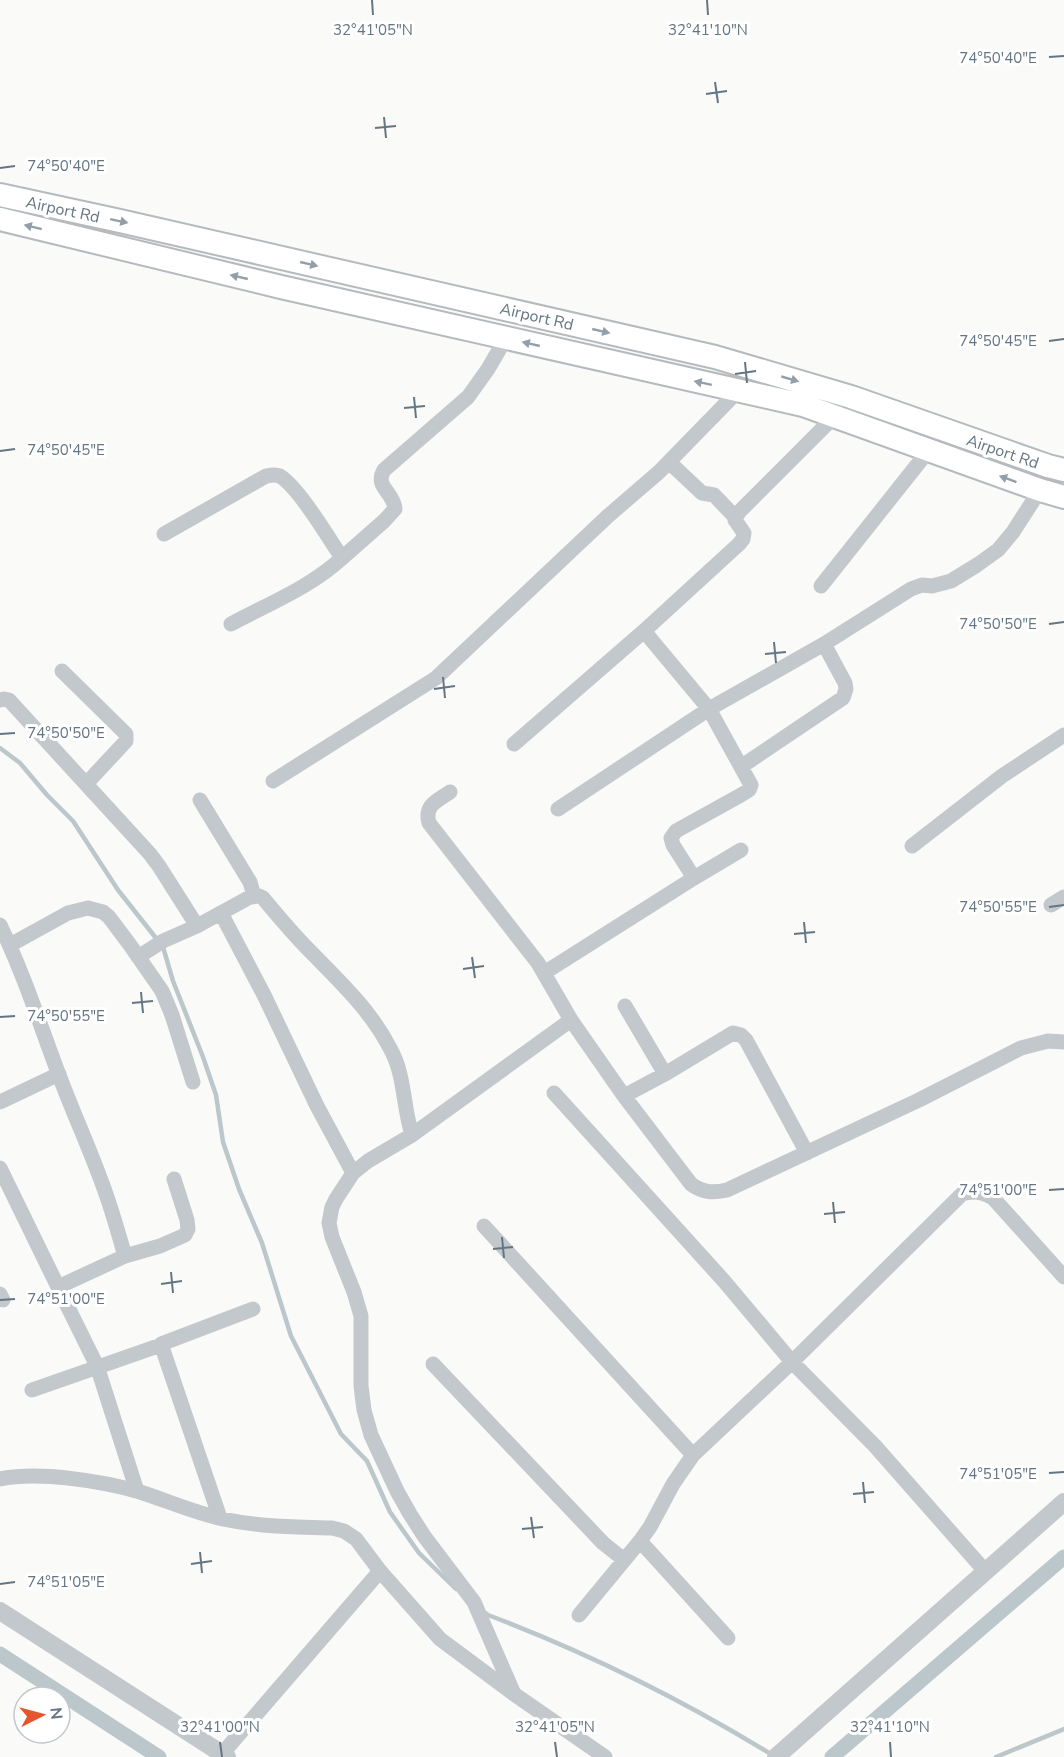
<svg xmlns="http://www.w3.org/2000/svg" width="1064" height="1757" font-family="'Nunito Sans',sans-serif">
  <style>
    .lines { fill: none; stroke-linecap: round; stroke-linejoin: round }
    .stream { stroke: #bbc7cb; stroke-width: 4.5 }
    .canal { stroke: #bbc7cb; stroke-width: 15 }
    .primary-casing { stroke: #b5babe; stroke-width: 26 }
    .minor { stroke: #c3c8cc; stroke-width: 15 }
    .tertiary { stroke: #c3c8cc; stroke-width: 18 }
    .primary { stroke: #fff; stroke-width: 22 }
    .oneway { fill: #939fa8 }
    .ticks { fill: none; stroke: #657683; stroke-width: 2 }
    .labels { text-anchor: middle; stroke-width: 6; stroke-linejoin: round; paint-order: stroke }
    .street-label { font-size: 16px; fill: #657683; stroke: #fff }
    .ticks-label { font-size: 15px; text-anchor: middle; fill: #657683; stroke: #fff; stroke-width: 6; stroke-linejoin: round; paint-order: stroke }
  </style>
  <rect width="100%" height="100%" fill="#fafaf8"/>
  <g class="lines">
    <path class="stream" d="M 0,748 L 20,763 L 47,795 L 73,821 L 118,890 L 163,947 L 173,981 L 203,1057 L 216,1095 L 223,1142 L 239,1189 L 262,1243 L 291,1336 L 341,1434 L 367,1461 L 390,1512 L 419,1553 L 456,1589
      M 484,1612 L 488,1615 C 588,1653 683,1700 774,1756
      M 996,1757 L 1064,1729"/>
    <path class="canal" d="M 0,1654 L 159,1757
      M 832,1757 L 1064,1557"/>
    <g class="primary-casing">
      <path id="primary" d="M 0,195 L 120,221 L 715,357 L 851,397 L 1048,466 L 1064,470
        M 0,219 L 281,287 L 803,405 L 1040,490 L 1064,497"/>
    </g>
    <path class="minor" d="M 669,462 L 702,493 L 714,495 L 736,518
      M 164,534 L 266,476 C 271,475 275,474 280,476 C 299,488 328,537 342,558 C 311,587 268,604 231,624
      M 342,558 L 384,521 L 395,509 C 394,492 374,487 384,470 L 468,397 L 488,369 L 506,338
      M 821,586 L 929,450
      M 644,631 L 709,709 L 751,785 L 749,790 L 741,795 L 676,831 L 671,838 L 673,845 L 694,878 L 741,850
      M 62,671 L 126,734 L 126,741 L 86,784
      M 0,700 L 4,699 L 9,700 L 150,854 L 159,866 L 197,926
      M 514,744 L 644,631 L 739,544 L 743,539 L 744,533 L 735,520 L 739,512 L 835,416
      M 742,766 L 843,698 L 846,689 L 845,683 L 824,644
      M 273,781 L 436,678 L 608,516 L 659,472 L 739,390
      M 450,792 C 437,801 424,805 429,823 L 538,963 L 571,1020
      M 200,800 L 250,882 L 254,896
      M 558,809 L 709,709 L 824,644 L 911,589 L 922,585 L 932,586 L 951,581 L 977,565 L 998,550 L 1013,532 L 1040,490
      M 912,846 L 1002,776 L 1064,735
      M 1051,905 L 1064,897
      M 221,913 L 264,995 L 317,1106 L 353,1173
      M 0,925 C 24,974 40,1025 59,1075 C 75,1118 95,1160 109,1203 C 115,1221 120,1239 125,1256
      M 10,945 L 68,913 L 88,908 L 103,912 L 109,917 L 130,945 L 162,991 L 172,1015 L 193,1082
      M 138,957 L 163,941 L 197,926 L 250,897 L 259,896 L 263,898 C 278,916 293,934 309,950 C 339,981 371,1010 391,1050 C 405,1076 403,1107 412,1135
      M 544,973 L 694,878
      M 625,1006 L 665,1074
      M 554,1093 L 724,1281 L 792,1362 L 875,1446 L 985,1571
      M 624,1096 L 665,1074 L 733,1033 L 741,1035 L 746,1040 L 807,1153
      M 0,1102 L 59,1074
      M 0,1168 L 58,1287
      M 484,1226 L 693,1455
      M 0,1294 L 3,1300
      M 433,1364 L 603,1543 L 623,1559
      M 32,1390 L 161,1345
      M 0,1479 C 39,1471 102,1481 140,1492 C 168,1501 195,1513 223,1519 C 260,1527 295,1527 332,1528 L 344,1531 L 356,1539 L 380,1571 L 440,1639 L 514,1694 L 605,1757
      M 137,1491 L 97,1366 L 58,1287 L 125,1256 L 160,1246 L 185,1235 L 188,1229 L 187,1220 L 174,1179
      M 220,1518 L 161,1344 L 253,1309
      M 640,1541 L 728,1638
      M 579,1615 L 640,1541 L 650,1527 L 673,1484 L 693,1455 L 792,1362 L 962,1194 C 974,1190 982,1192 993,1198 L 1064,1277
      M 514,1694 L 474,1602 L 424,1536 L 410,1514 L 397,1491 L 371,1435 L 364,1410 L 361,1386 L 361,1316 L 354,1292 L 332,1237 L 329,1223 L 332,1207 L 336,1199 L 353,1173 L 368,1161 L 412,1135 L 571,1020 L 624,1096 L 691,1184 C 703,1193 713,1193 727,1190 L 919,1100 L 1021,1048 L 1048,1041 L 1064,1042
      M 222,1754 L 380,1571"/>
    <path class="tertiary" d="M 0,1611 L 227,1757
      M 776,1757 L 1064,1502"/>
    <use href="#primary" class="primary"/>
  </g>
  <defs><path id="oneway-solid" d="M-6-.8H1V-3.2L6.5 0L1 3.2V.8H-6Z" transform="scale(1.5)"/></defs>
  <g class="oneway">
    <use href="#oneway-solid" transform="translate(119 221) rotate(12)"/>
    <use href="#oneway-solid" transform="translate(33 227) rotate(-166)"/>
    <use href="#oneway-solid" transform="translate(309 264) rotate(13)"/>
    <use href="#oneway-solid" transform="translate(239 277) rotate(-167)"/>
    <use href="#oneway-solid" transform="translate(601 331) rotate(13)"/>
    <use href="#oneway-solid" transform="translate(531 344) rotate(-167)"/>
    <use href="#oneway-solid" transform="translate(790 379) rotate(16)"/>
    <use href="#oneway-solid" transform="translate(703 383) rotate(-168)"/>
    <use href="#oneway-solid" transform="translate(1008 479) rotate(-160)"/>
  </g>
  <path class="ticks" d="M 372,0 L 373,15M 707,0 L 708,15M 1049,57 L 1064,56M 715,82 L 718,103M 706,94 L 727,91M 384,117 L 386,138M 375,128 L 396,126M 0,168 L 15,166M 1049,341 L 1064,339M 745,362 L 747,383M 735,374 L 756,371M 414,397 L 416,418M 404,408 L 425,406M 0,451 L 15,449M 1049,624 L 1064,622M 774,642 L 776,663M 765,654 L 786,652M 443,677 L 445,698M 434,689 L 455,686M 0,734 L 15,733M 1049,907 L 1064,905M 804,922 L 806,943M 794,934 L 815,932M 472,957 L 475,978M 463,969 L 484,966M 141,992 L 143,1013M 132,1003 L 153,1001M 0,1017 L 15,1016M 1049,1190 L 1064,1189M 833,1202 L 835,1223M 824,1214 L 845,1212M 502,1237 L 504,1258M 493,1249 L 513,1247M 171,1272 L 173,1293M 161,1284 L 182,1281M 0,1300 L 15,1299M 1049,1473 L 1064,1472M 863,1482 L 865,1503M 853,1494 L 874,1492M 531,1517 L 534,1538M 522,1529 L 543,1527M 200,1552 L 202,1573M 191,1564 L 212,1561M 0,1584 L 15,1582M 220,1742 L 222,1757M 555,1742 L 557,1757M 890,1742 L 891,1757"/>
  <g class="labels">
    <g class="street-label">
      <text transform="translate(63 209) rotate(12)" y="6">Airport Rd</text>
      <text transform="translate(537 316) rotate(13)" y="6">Airport Rd</text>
      <text transform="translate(1003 451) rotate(19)" y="6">Airport Rd</text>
    </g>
  </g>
  <g class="ticks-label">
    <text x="373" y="35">32°41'05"N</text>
    <text x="708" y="35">32°41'10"N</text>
    <text x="998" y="63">74°50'40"E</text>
    <text x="66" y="171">74°50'40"E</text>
    <text x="998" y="346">74°50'45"E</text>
    <text x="66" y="455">74°50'45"E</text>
    <text x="998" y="629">74°50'50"E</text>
    <text x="66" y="738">74°50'50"E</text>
    <text x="998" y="912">74°50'55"E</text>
    <text x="66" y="1021">74°50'55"E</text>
    <text x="998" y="1195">74°51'00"E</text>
    <text x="66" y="1304">74°51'00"E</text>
    <text x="998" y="1479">74°51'05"E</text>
    <text x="66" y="1587">74°51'05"E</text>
    <text x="220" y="1732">32°41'00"N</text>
    <text x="555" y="1732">32°41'05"N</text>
    <text x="890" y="1732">32°41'10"N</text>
  </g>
  <g transform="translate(42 1715) rotate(84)"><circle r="28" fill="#ffffff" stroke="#c1c8cd" stroke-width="1.5"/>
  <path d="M0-4.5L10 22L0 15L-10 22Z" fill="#e4572e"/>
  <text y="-9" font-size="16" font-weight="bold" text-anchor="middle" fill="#657683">N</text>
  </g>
</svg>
